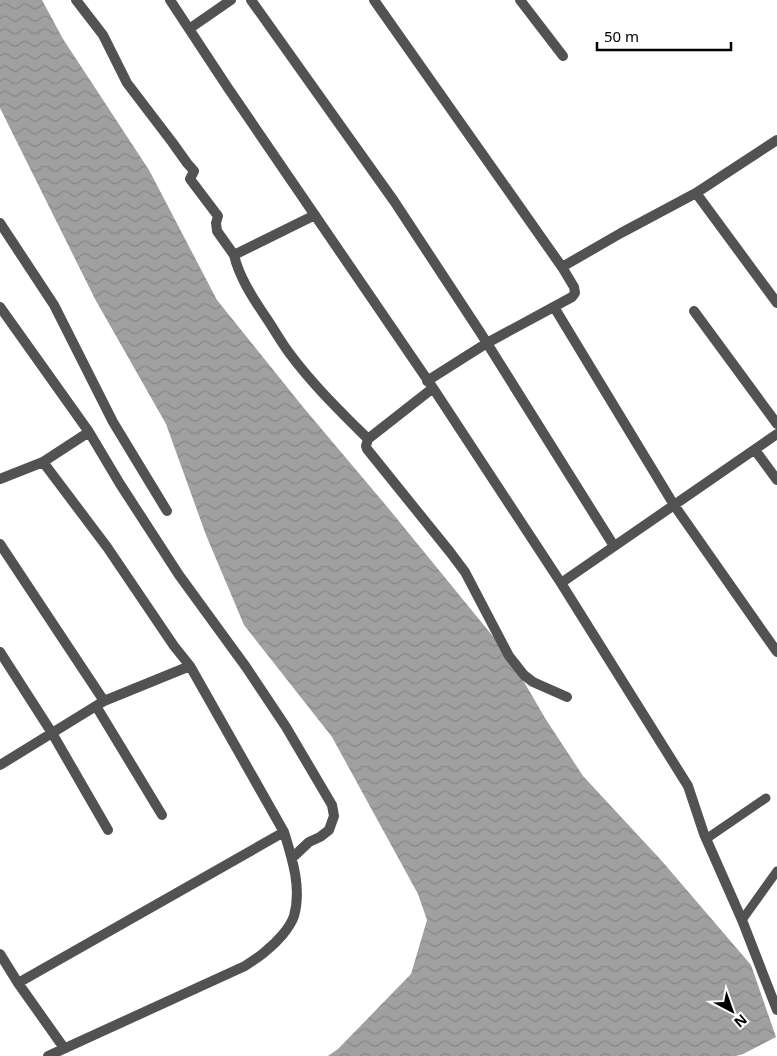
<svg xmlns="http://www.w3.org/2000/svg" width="777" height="1056" font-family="'Noto Sans',sans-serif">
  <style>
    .water { fill: url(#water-waves) }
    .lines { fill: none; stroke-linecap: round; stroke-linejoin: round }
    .service { stroke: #525252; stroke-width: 9 }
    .minor { stroke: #525252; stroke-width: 10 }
  </style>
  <defs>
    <pattern id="water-waves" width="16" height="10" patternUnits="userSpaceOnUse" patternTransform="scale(1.25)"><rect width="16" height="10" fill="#a0a0a0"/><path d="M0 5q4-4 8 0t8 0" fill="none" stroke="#888"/></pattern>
  </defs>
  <rect width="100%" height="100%" fill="#fff"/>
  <path class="water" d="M 0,0 L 42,0 L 63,39 L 149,170 L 217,300 L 303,407 L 389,509 L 509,656 L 545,718 L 583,776 L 661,860 L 751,965 L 776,1037 L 743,1054 L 736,1056 L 328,1056 L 338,1049 L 411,974 L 427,920 L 418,894 L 332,737 L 244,625 L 206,535 L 166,424 L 95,299 L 0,108 Z"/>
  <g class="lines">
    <path class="service" d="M 706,839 L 766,798
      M 742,920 L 777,871"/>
    <path class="minor" d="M 76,0 L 103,35 L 127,83 L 172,142 L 187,163 L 194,171 L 190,179 L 218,216 L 216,223 L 217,231 L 234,255
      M 170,0 L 228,88 L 433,388 L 561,583 L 688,786 L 704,834 L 742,920 L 777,1010
      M 251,0 L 394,201 L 480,332 L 614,546
      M 374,0 L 562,267
      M 520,0 L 563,56
      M 189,29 L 231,0
      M 696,193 L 777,303
      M 315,215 L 234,255 C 239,277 253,298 265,316 C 274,329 281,342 290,354 C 313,385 341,412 368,439
      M 0,223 L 54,305 L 113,422 L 167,511
      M 0,307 L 89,432 L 120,484 L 179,575 L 246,667 L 286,727 L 332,805 L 334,816 L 329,830 L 320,837 L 309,842 L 292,858
      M 554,307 L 674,505 L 777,652
      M 694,311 L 777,424
      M 427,381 L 487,343 L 572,297 L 575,293 L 574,287 L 562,267 L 621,233 L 696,193 L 777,140
      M 433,388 L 368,439 L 366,446 L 367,449 L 450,552 L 465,572 L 509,656 L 524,675 L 533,682 L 567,697
      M 755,450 L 777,480
      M 43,462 L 107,547 L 174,646 L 190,666 L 284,832 C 292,858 302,888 294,916 C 290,928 277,942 267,950 C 261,956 252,961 245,966 L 48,1056
      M 0,479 L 43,462 L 89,432
      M 0,544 L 104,701
      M 561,583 L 777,434
      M 0,652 L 52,733 L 108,830
      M 96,706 L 162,815
      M 0,765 L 104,701 L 190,666
      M 0,954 L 18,983 L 64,1048
      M 18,983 L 284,832"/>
  </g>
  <g transform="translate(732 1011) rotate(139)" stroke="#ffffff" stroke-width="4" paint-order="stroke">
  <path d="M0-4L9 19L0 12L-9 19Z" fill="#000000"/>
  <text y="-8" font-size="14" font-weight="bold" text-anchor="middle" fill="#000000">N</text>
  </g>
  <path d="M597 42v8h134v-8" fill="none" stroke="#000000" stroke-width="2.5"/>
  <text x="604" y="42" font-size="15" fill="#000000" stroke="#ffffff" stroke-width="4" paint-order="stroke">50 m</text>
</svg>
